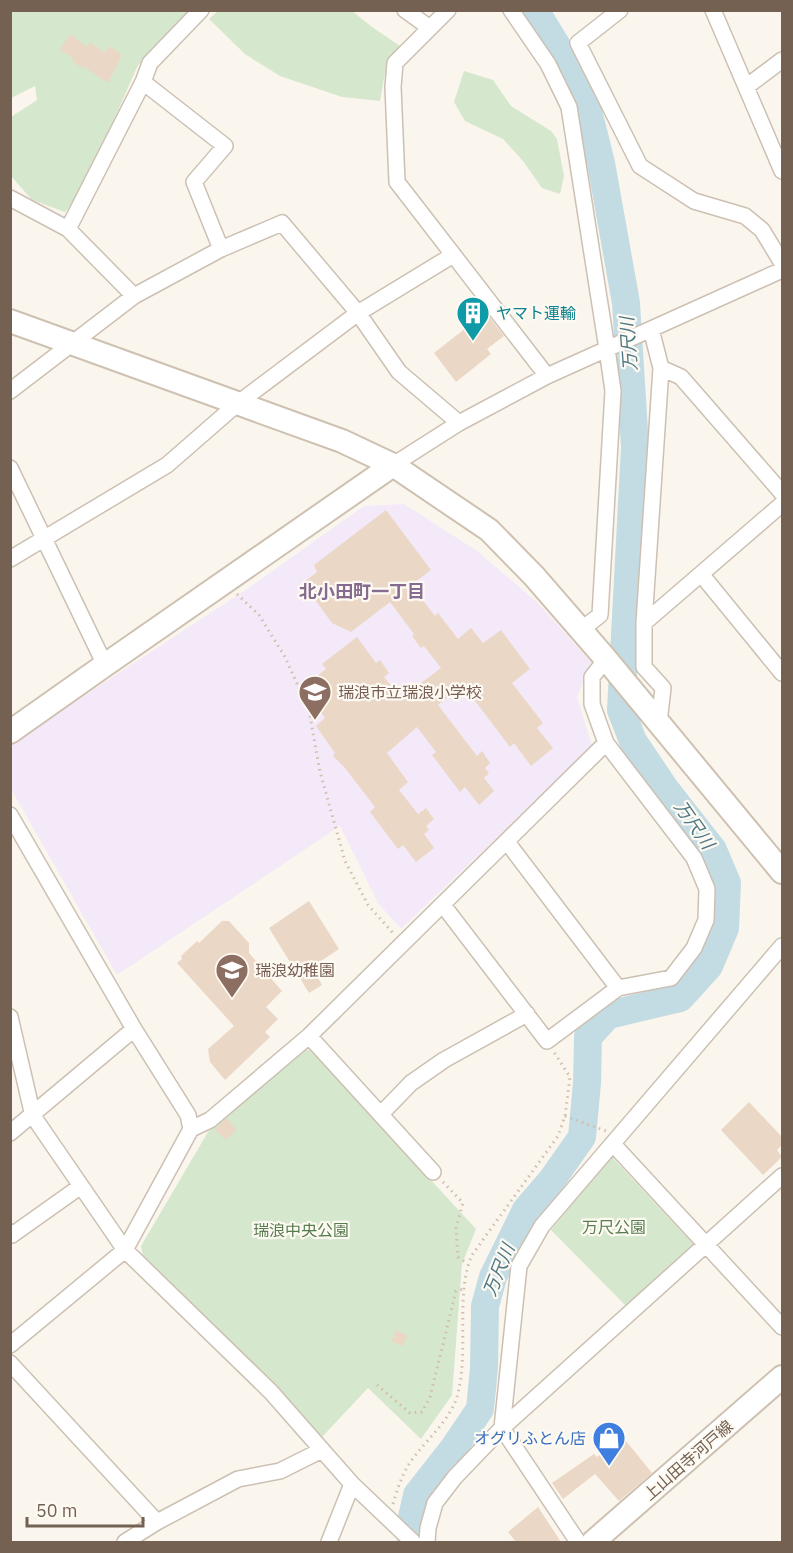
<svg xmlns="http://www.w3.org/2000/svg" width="793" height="1553" font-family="'IBM Plex Sans','Noto Sans JP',sans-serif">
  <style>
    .education { fill: #f3e9f8 }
    .green { fill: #d5e7cc }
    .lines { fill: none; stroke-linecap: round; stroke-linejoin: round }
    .river { stroke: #c3dce3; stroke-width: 28 }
    .building { fill: #ebd7c6 }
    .street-casing { stroke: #ccc0b3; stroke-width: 18 }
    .secondary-casing { stroke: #cec1b1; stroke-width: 26 }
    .path { stroke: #d2bdaa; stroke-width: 3; stroke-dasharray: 1.5 4.5; stroke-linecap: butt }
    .street { stroke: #fff; stroke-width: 15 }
    .secondary { stroke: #fff; stroke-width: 22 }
    .labels { text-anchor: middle; stroke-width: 4.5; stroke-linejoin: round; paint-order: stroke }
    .culture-label { font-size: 16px; fill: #0d838f; stroke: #fdfaf3; text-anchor: start }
    .education-label { font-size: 16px; fill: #785e54; stroke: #fdfaf3; text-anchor: start }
    .park-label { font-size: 16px; fill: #587d4e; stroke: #fdfaf3 }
    .shop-label { font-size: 16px; fill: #366cbe; stroke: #fdfaf3; text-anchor: end }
    .street-label { font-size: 16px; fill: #746152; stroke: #fdfaf3 }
    .water-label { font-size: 18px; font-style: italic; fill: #4d7784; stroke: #fdfaf3 }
    .neighbourhood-label { font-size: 18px; font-weight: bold; fill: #866a8f; stroke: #fdfaf3 }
  </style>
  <rect width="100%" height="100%" fill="#fbf6ed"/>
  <path class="education" d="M 404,504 L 477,551 L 536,601 L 591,662 L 577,697 L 592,746 L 401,929 L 378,903 L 340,826 L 117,975 L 11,789 L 10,744 L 247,589 L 364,506 Z"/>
  <path class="green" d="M 219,10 L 352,11 L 372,27 L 400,46 L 387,61 L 380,101 L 342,97 L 280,76 L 245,54 L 209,19 Z
    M 11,11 L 195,11 L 157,50 L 138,65 L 84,188 L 65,212 L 32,200 L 11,176 L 11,117 L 37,100 L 35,86 L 11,98 Z
    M 464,71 L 493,80 L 511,106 L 551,131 L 557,139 L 564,176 L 560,194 L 542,188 L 523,161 L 503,139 L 465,121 L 454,102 Z
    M 303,1049 L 312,1051 L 476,1229 L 462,1264 L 452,1395 L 421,1439 L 368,1388 L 322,1437 L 269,1381 L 144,1260 L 141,1246 L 208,1132 Z
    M 611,1156 L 695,1246 L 626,1306 L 551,1230 Z"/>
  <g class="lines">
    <path class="river" d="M 411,1542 L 412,1517 L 417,1495 L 453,1449 L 480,1409 L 484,1368 L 485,1306 L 493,1277 L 526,1210 L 551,1181 L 582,1137 L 587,1083 L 588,1037 L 608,1015 L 680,998 L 709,966 L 725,928 L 727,883 L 713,850 L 666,790 L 633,741 L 621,710 L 635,447 L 626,303 L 601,163 L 582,87 L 535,10"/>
  </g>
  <path class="building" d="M 70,34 L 87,47 L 90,42 L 105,53 L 109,46 L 122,55 L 108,83 L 83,66 L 82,68 L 72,61 L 73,58 L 60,50 Z
    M 477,301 L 504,336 L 487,349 L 491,354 L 456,382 L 434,353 L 467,327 L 458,315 Z
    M 386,510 L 431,570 L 411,585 L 435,616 L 438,613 L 458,639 L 471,628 L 483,643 L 501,630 L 530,669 L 512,683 L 543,723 L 537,728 L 553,748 L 531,766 L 514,743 L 510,747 L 463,685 L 438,705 L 477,756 L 482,751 L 490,763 L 485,768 L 489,773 L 484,778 L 494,791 L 479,805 L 465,787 L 460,792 L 432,755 L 436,752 L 417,727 L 387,753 L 408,782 L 399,790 L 418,814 L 426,808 L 434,819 L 426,826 L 429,830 L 424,834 L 434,848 L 416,862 L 403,845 L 398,849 L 370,812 L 375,807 L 345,768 L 333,756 L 335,753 L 316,726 L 325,718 L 315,704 L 324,697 L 311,681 L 326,669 L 322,664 L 357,637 L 376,663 L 380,660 L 389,673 L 384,677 L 401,698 L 441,668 L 424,646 L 421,648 L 412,636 L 414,634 L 390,602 L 351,632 L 332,623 L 308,590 L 306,584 L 307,580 L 317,572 L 314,565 Z
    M 309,901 L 339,949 L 312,967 L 322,985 L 309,993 L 269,928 Z
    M 222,921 L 229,921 L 249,943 L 249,953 L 282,991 L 266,1007 L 278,1019 L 265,1032 L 270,1037 L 225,1080 L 210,1062 L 208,1049 L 234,1026 L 177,963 L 182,959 L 181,956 L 197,941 L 199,943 Z
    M 749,1102 L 783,1138 L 783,1144 L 777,1150 L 782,1157 L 763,1175 L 721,1130 Z
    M 227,1118 L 237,1130 L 225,1140 L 215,1129 Z
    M 397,1330 L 408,1336 L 402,1346 L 391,1341 Z
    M 622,1436 L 652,1473 L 619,1501 L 595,1474 L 563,1499 L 552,1483 L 594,1454 L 597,1457 Z
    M 538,1507 L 561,1542 L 516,1542 L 508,1532 Z"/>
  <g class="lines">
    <g class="street-casing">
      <path id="street" d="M 405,10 L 430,28
        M 448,10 L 395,63 L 393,87 L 397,182 L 547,376
        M 511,10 L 548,64 L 569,107 L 607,349 L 613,391 L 600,615 L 581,630
        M 620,10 L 578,43 L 640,166 L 694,201 L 745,216 L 762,230 L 782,263
        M 713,10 L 782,171
        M 143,82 L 225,146 L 194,182 L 221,249
        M 746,87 L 782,60
        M 10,198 L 68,229 L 134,296
        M 68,229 L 143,82 L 150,63 L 201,10
        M 661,368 L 681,377 L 782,493
        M 10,391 L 134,296 L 221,249 L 282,223 L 358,313 L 399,372 L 459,423
        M 393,465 L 459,423 L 547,376 L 782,270
        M 10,468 L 105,665
        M 10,559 L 167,465 L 237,404 L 358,313 L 453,255
        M 701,574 L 782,673
        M 644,623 L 661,368 L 651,329
        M 659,722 L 663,688 L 644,667 L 644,623 L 782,504
        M 10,815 L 134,1029 L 188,1115 L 191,1129
        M 507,842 L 618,988
        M 443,905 L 547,1041 L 618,988 L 671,978 L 694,948 L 706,920 L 707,889 L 694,858 L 606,743
        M 10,1017 L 33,1116 L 125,1250 L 271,1392 L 352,1484 L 329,1542
        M 309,1036 L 433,1172
        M 381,1114 L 411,1083 L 444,1060 L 527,1014
        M 10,1133 L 134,1029
        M 613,1144 L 782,1327
        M 10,1232 L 12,1235 L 81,1186
        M 10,1345 L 125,1250 L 191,1129 L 210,1120 L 309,1036 L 606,743 L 592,704 L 592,677 L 606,659
        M 10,1363 L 157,1522
        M 352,1484 L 413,1542
        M 125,1542 L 157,1522 L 238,1479 L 280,1471 L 322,1450
        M 427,1542 L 428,1528 L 435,1503 L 455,1477 L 502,1428 L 782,1176
        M 578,1542 L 502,1428 L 519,1266 L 542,1226 L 782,946"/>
    </g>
    <g class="secondary-casing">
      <path id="secondary" d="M 10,321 L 342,441 L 393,465 L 489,530 L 534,576 L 606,659 L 782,872
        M 10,732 L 105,665 L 393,465
        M 593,1542 L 782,1377"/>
    </g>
    <path class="path" d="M 237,594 L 259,615 L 285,657 L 309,710 L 320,772 L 345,861 L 368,905 L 393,933
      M 565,1116 L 606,1131
      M 443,1182 L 463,1203 L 456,1228 L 458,1257 L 468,1264
      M 377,1385 L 410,1413 L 422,1412 L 430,1397 L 456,1291 L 464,1289
      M 393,1504 C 398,1487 403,1471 414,1457 C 429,1437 452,1418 458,1393 C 469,1350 455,1293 472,1255 L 558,1136 L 565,1116 L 570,1077 L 554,1052"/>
    <use href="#street" class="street"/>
    <use href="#secondary" class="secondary"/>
  </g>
  <defs>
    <g id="building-pin" transform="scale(1.725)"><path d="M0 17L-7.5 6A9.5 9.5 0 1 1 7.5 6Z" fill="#0f9aa8" stroke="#fdfaf3"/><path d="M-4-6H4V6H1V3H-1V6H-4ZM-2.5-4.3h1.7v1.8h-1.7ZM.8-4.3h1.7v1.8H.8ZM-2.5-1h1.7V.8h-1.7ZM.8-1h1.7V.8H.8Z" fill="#fff"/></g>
    <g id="school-pin" transform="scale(1.725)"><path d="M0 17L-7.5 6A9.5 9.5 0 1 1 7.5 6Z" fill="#8d6e63" stroke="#fdfaf3"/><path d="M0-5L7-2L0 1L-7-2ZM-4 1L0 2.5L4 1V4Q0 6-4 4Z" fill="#fff"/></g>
    <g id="shop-pin" transform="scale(1.725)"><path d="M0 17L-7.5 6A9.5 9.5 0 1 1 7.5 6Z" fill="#3f7fe0" stroke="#fdfaf3"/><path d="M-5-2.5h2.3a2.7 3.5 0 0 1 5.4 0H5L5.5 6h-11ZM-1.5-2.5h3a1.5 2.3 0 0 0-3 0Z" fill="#fff"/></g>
  </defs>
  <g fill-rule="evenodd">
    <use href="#building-pin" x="473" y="313"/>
    <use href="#school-pin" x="315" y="692"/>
    <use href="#school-pin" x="232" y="970"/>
    <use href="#shop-pin" x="609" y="1438"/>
  </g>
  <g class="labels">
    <g class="culture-label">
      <text x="496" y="319">ヤマト運輸</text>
    </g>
    <g class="education-label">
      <text x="338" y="698">瑞浪市立瑞浪小学校</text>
      <text x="255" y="976">瑞浪幼稚園</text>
    </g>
    <g class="park-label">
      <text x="614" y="1233">万尺公園</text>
      <text x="301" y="1236">瑞浪中央公園</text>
    </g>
    <g class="shop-label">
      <text x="586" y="1444">オグリふとん店</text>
    </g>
    <g class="street-label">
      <text transform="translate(688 1460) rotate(-41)" y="6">上山田寺河戸線</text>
    </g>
    <g class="water-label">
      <text transform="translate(629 344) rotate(-94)" y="6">万尺川</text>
      <text transform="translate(694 825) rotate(55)" y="6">万尺川</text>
      <text transform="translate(499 1270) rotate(-68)" y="6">万尺川</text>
    </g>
    <g class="neighbourhood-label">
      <text x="362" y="598">北小田町一丁目</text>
    </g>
  </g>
  <rect width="793" height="1553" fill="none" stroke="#746152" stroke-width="24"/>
  <path d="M27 1517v9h116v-9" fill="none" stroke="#746152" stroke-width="3"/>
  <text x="36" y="1517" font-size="18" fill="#746152" stroke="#fdfaf3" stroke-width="4.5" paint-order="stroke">50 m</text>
</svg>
